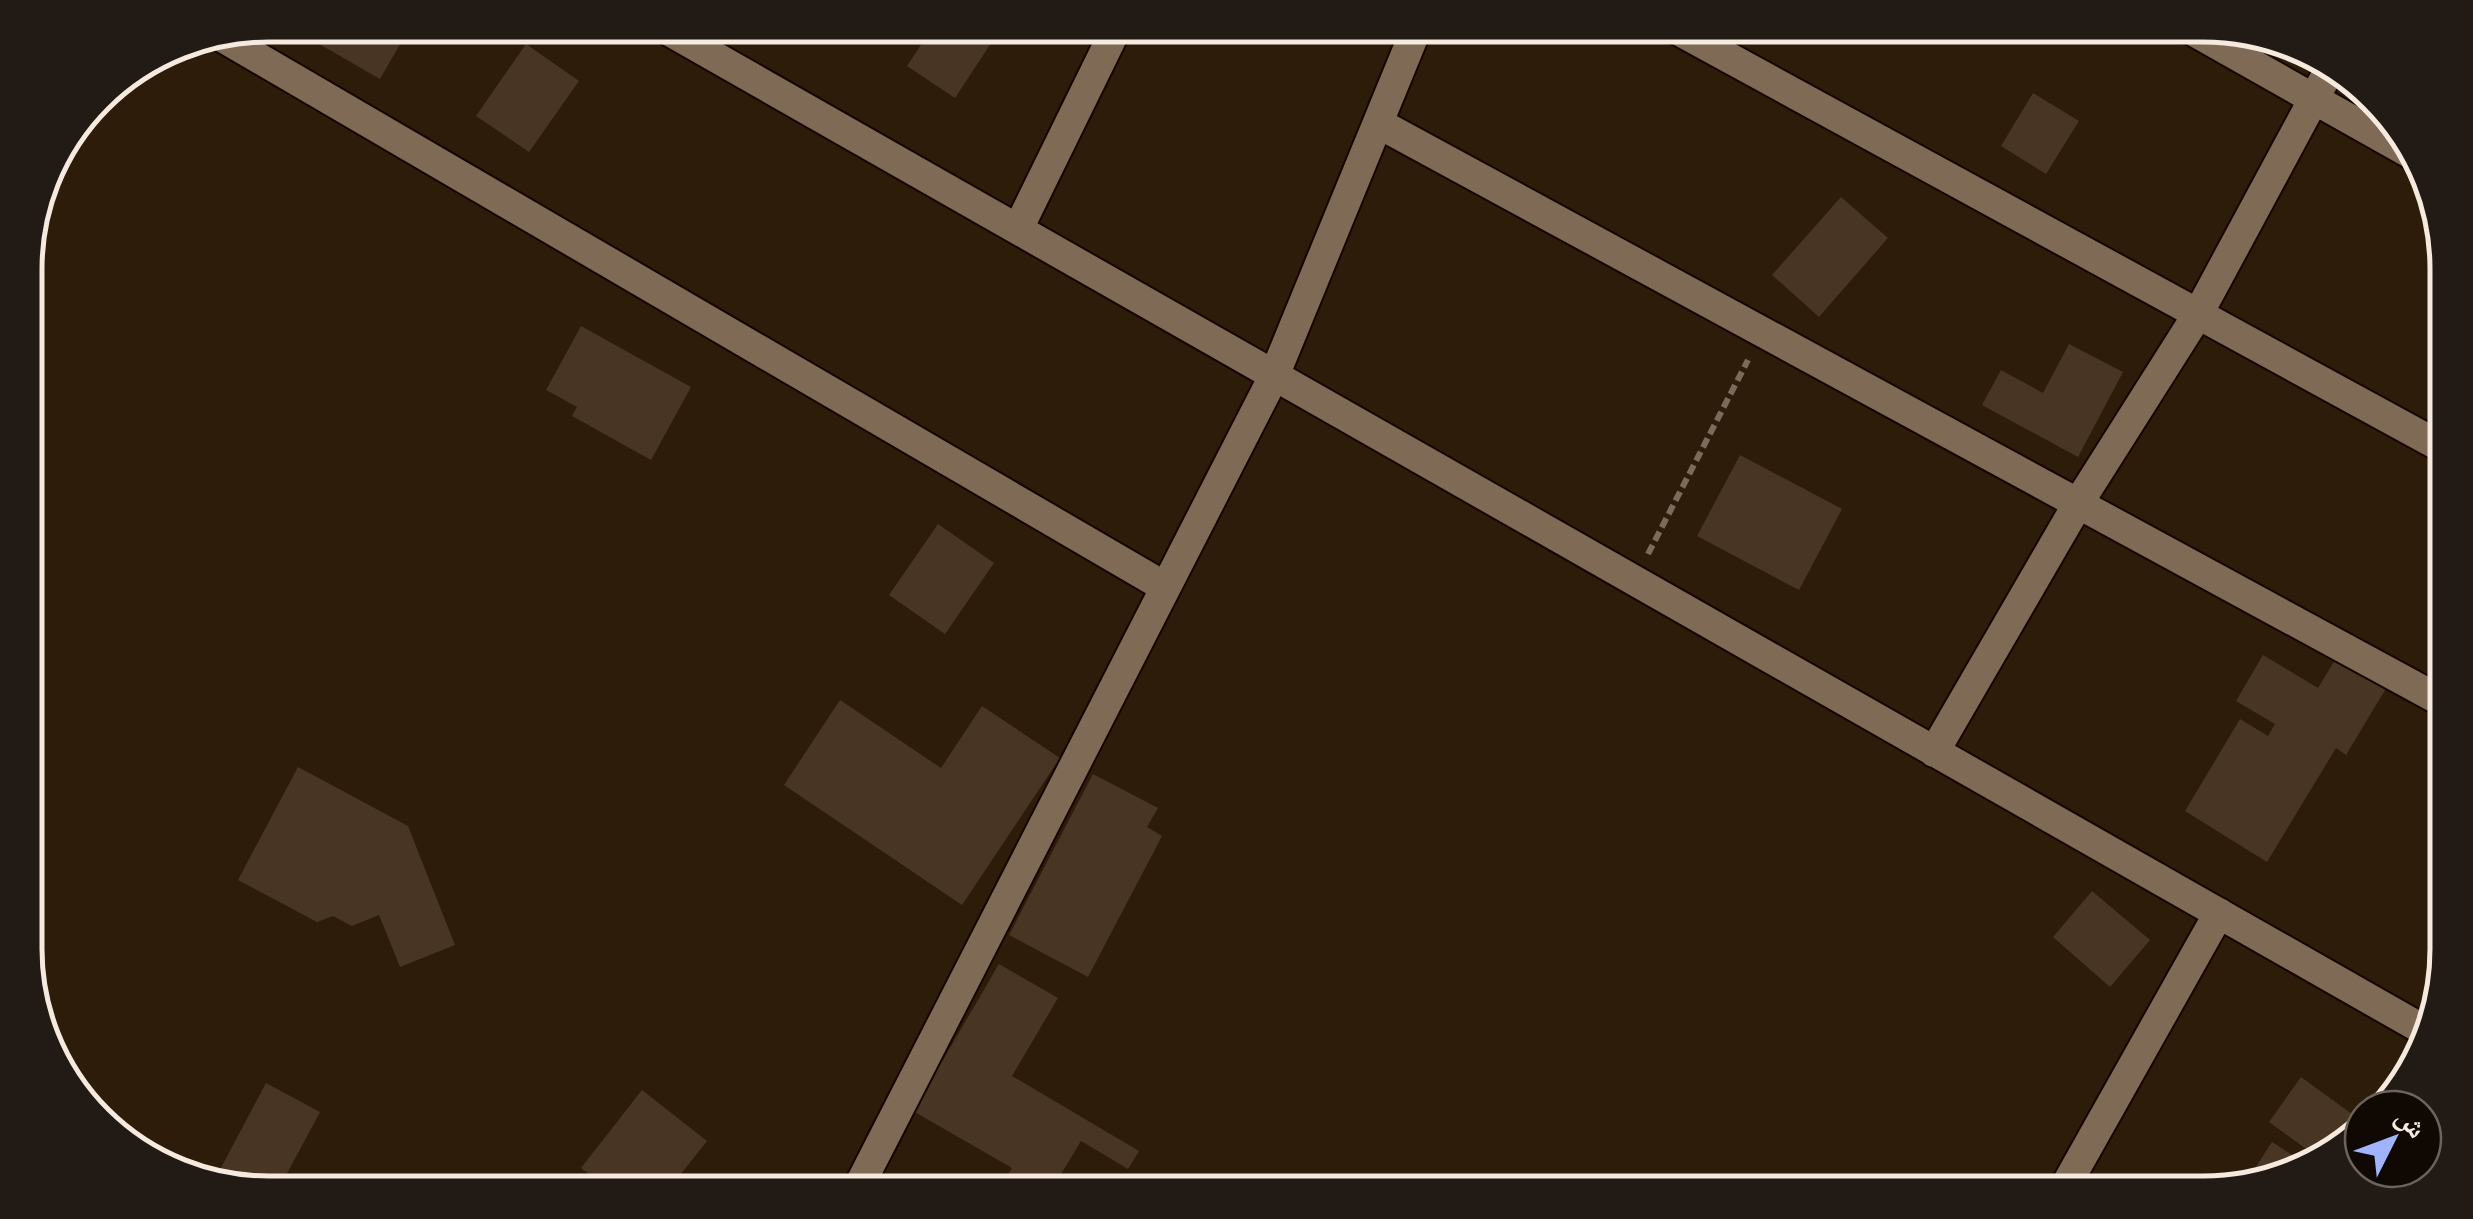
<svg xmlns="http://www.w3.org/2000/svg" width="2473" height="1219" font-family="'Archivo Narrow','Noto Naskh Arabic',sans-serif">
  <style>
    .building { fill: #483523 }
    .lines { fill: none; stroke-linecap: round; stroke-linejoin: round }
    .lane-casing { stroke: #150600; stroke-width: 19 }
    .street-casing { stroke: #150600; stroke-width: 34 }
    .path { stroke: #7b6b5c; stroke-width: 6; stroke-dasharray: 10 5; stroke-linecap: butt }
    .lane { stroke: #7f6a56; stroke-width: 15 }
    .street { stroke: #7f6a56; stroke-width: 30 }
    .rim { fill: none; stroke: #f6eadf; stroke-width: 5 }
  </style>
  <rect width="100%" height="100%" fill="#2e1c0b"/>
  <path class="building" d="M 323,25 L 392,25 L 406,34 L 380,79 L 314,41 Z
    M 934,25 L 1003,25 L 955,98 L 907,66 Z
    M 1316,25 L 1359,25 L 1348,44 Z
    M 526,44 L 579,81 L 529,152 L 476,116 Z
    M 2033,93 L 2079,121 L 2046,174 L 2001,146 Z
    M 1841,197 L 1888,238 L 1819,317 L 1772,275 Z
    M 581,326 L 691,387 L 651,460 L 572,416 L 577,407 L 546,390 Z
    M 2069,344 L 2123,372 L 2078,457 L 1982,405 L 2001,370 L 2043,393 Z
    M 1740,455 L 1842,509 L 1799,590 L 1697,536 Z
    M 938,524 L 994,563 L 945,634 L 889,595 Z
    M 2341,650 L 2391,680 L 2346,755 L 2336,748 L 2267,862 L 2185,811 L 2240,719 L 2268,736 L 2275,724 L 2236,701 L 2263,655 L 2318,688 Z
    M 840,700 L 941,768 L 982,706 L 1060,758 L 962,905 L 784,785 Z
    M 298,767 L 408,826 L 455,945 L 400,967 L 379,915 L 352,926 L 333,916 L 317,922 L 238,880 Z
    M 1093,774 L 1158,808 L 1147,827 L 1162,836 L 1088,977 L 1009,935 Z
    M 2092,891 L 2150,940 L 2110,987 L 2053,937 Z
    M 999,964 L 1058,998 L 1012,1076 L 1139,1151 L 1128,1169 L 1081,1141 L 1049,1194 L 1024,1194 L 1003,1182 L 1012,1168 L 913,1111 Z
    M 2301,1077 L 2363,1122 L 2339,1153 L 2320,1159 L 2269,1122 Z
    M 266,1083 L 320,1112 L 276,1194 L 214,1181 Z
    M 642,1090 L 707,1141 L 665,1194 L 614,1194 L 581,1168 Z
    M 2272,1142 L 2306,1164 L 2244,1185 Z"/>
  <g class="lines">
    <g class="lane-casing">
      <path id="lane" d="M 171,1171 L 189,1175"/>
    </g>
    <g class="street-casing">
      <path id="street" d="M 659,25 L 2429,1033
        M 1669,25 L 2447,450
        M 2183,25 L 2415,156
        M 219,35 L 1165,587
        M 1378,123 L 2447,704
        M 1018,229 L 1118,25
        M 1934,752 L 2079,502 L 2198,314 L 2331,67
        M 855,1194 L 1274,376 L 1418,25
        M 2061,1194 L 2219,913"/>
    </g>
    <path class="path" d="M 1648,554 L 1748,360"/>
    <use href="#lane" class="lane"/>
    <use href="#street" class="street"/>
  </g>
  <path d="M0 0H2473V1219H0ZM269 42H2203A227 227 0 0 1 2430 269V949A227 227 0 0 1 2203 1176H269A227 227 0 0 1 42 949V269A227 227 0 0 1 269 42Z" fill="#221b15" fill-rule="evenodd"/>
  <path class="rim" d="M269 42H2203A227 227 0 0 1 2430 269V949A227 227 0 0 1 2203 1176H269A227 227 0 0 1 42 949V269A227 227 0 0 1 269 42Z"/>
  <g transform="translate(2393 1139) rotate(48)"><circle r="48" fill="#100903" stroke="#6c635b" stroke-width="2.5"/>
  <path d="M0-8L18 38L0 25L-18 38Z" fill="#a0b3fd"/>
  <text y="-15" font-size="28" font-weight="bold" text-anchor="middle" fill="#f6eadf">ش</text>
  </g>
</svg>
